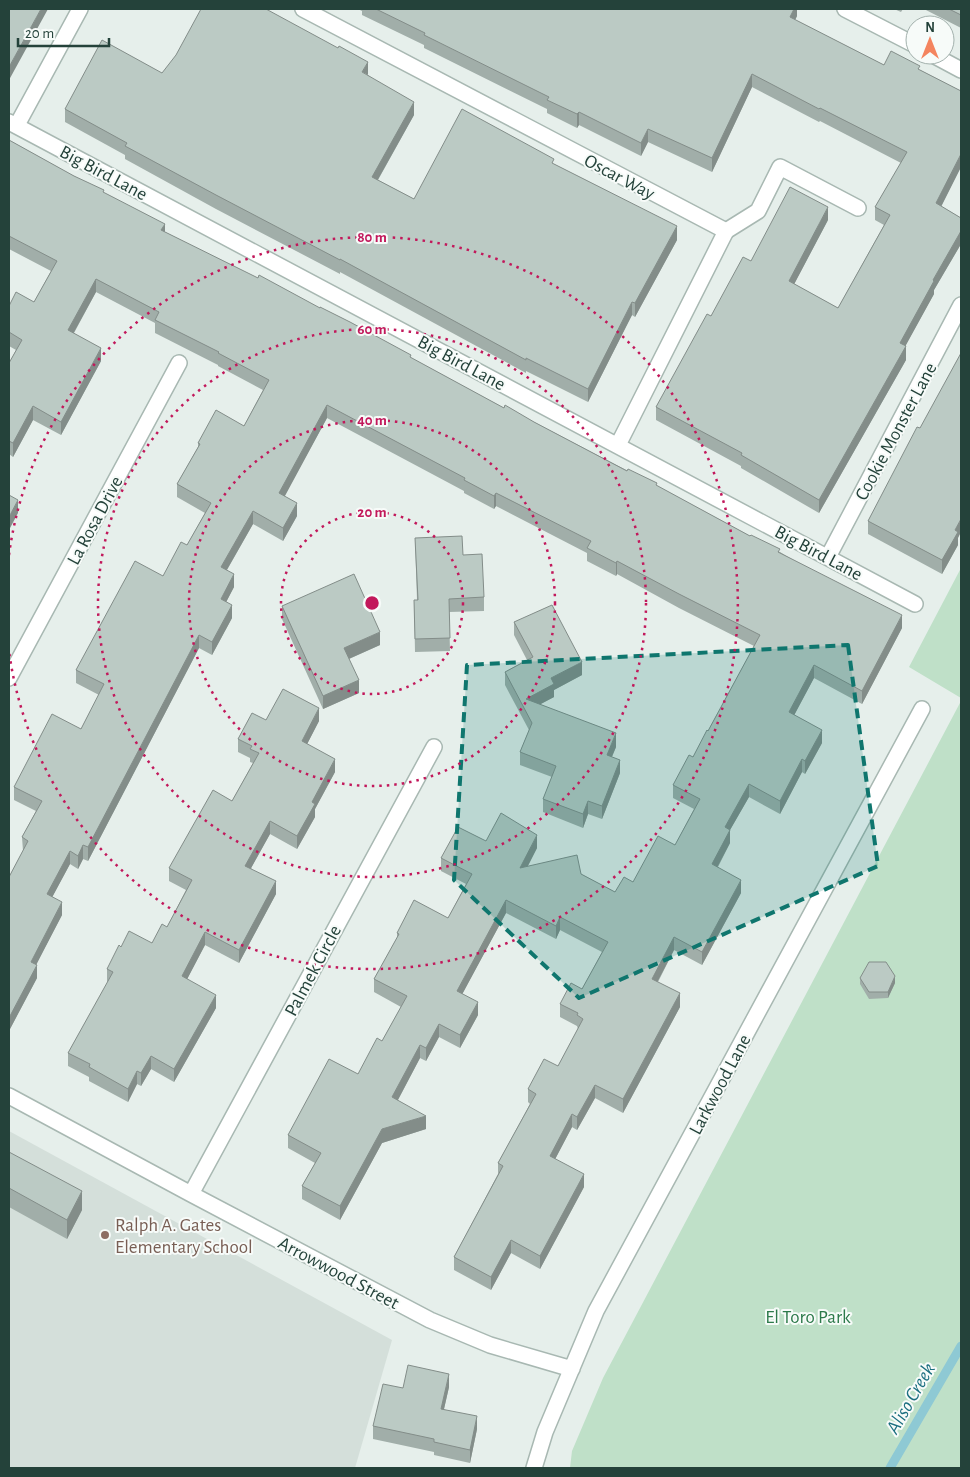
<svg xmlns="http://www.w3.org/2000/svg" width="970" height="1477" font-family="'Alegreya Sans',sans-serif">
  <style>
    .built { fill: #d4dfda }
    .green { fill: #bfe0c8 }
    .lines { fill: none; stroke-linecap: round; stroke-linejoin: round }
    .stream { stroke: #8ec9d4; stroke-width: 9 }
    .lane-casing { stroke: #a8b8b2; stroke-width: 18 }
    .street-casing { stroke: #a8b8b2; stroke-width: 18 }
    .lane { stroke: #fff; stroke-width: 15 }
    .street { stroke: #fff; stroke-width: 15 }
    .wall { fill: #a1aea9 }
    .shaded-wall { fill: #838d89 }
    .building { fill: #bbcac4; stroke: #838d89 }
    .marked { fill: #0f766e; fill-opacity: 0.2; stroke: #0f766e; stroke-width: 4; stroke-dasharray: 10 6; stroke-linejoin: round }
    .ring { fill: none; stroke: #c2185b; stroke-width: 2.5; stroke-dasharray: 2.5 5 }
    .education-dot { fill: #8d6e63; stroke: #f7fbf9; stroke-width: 2 }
    .labels { text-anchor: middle; stroke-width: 4; stroke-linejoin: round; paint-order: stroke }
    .street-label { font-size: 19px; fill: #24423a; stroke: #f7fbf9 }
    .education-label { font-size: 19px; fill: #785e54; stroke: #f7fbf9; text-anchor: start }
    .park-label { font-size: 19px; fill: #2d7a4b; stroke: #f7fbf9 }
    .water-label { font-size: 20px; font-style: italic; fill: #1c6f80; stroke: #f7fbf9 }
    .centre { fill: #c2185b; stroke: #f7fbf9; stroke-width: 2.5 }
    .ring-label { font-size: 15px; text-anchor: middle; font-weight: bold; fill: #c2185b; stroke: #f7fbf9; stroke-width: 4; stroke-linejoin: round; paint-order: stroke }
  </style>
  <rect width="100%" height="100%" fill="#e6efeb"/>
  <path class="built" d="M 9,1131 L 392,1340 L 355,1468 L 9,1468 Z"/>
  <path class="green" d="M 961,568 L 961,698 L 909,667 Z
    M 961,701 L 961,1468 L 570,1468 L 572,1451 L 603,1378 Z"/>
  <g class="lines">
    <path class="stream" d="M 890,1468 L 961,1346"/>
    <g class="lane-casing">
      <path id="lane" d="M 726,231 L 758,211 L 780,167 L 858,208"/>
    </g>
    <g class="street-casing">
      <path id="street" d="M 303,9 L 726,231 L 618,445
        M 845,9 L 915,45
        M 933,55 L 961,70
        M 9,122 L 915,604
        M 17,125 L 80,9
        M 828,557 L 961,305
        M 9,678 L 179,363
        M 9,1096 L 191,1194 L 430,1320 L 490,1345 L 572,1369
        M 191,1194 L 434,747
        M 534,1468 L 545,1432 L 596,1311 L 922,709"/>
    </g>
    <use href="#lane" class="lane"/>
    <use href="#street" class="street"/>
  </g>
  <path class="wall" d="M 358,9 L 797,9 L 797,16 L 795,20 L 884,65 L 920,70 L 961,91 L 961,167 L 941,206 L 961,218 L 961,244 L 934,290 L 934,294 L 905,346 L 906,360 L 819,513 L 741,468 L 741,466 L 656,420 L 656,407 L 711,316 L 751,261 L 828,220 L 794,284 L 838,308 L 884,225 L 875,220 L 875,207 L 901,163 L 820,121 L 819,122 L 752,87 L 712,172 L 648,142 L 641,156 L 579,125 L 577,128 L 547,113 L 547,109 L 424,48 L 424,45 L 362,15 L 362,11 Z
    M 894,9 L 903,9 L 901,12 Z
    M 924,9 L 961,9 L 961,28 Z
    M 162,73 L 368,75 L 414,115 L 378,180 L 414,199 L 554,164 L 677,240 L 635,317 L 632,315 L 588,402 L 526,371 L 526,373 L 340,272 L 340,274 L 216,209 L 125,159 L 125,155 L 65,122 L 65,109 Z
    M 9,140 L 104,193 L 165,232 L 411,358 L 504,408 L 534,422 L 657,486 L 780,552 L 902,628 L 862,704 L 814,678 L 794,715 L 822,743 L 805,774 L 802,772 L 780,814 L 749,797 L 730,830 L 730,843 L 718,867 L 741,893 L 702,965 L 674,950 L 658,982 L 680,1007 L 623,1113 L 595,1098 L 577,1130 L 572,1127 L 555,1159 L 584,1187 L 540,1269 L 511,1253 L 491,1290 L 454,1270 L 454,1257 L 498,1174 L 498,1163 L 530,1104 L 528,1102 L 528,1089 L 558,1066 L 578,1029 L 577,1026 L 560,1017 L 560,1004 L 582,989 L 602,952 L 560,930 L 556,939 L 506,913 L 462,994 L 478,1015 L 460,1048 L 439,1037 L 426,1061 L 420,1058 L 398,1100 L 426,1129 L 382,1143 L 340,1220 L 302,1199 L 302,1186 L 315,1163 L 288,1148 L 288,1135 L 358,1074 L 382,1041 L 401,1007 L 374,992 L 374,979 L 397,938 L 397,933 L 448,918 L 466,884 L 441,871 L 441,858 L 486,841 L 537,848 L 528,866 L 581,874 L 615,892 L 633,882 L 675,845 L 694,809 L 673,798 L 673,785 L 693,757 L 708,731 L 754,646 L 679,608 L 617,574 L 616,576 L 587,561 L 587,553 L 496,506 L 494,509 L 464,493 L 464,491 L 327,418 L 284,496 L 297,516 L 283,541 L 253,524 L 227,570 L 234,587 L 226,602 L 232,618 L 212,655 L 199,648 L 88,861 L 83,859 L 78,869 L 70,864 L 52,897 L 62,915 L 36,964 L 37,978 L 10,1029 L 9,1028 L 9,877 L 23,851 L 22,837 L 36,811 L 14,800 L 14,787 L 81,729 L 99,695 L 76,683 L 76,670 L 163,576 L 187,545 L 205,513 L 177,497 L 177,484 L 198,447 L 198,443 L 244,426 L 263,390 L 218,366 L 218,365 L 155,333 L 155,323 L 96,292 L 74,333 L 101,361 L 61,435 L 33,420 L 13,457 L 9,454 L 9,363 L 16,350 L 9,346 L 9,306 L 34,302 L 51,271 L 9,249 Z
    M 920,428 L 958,538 L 958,545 L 942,574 L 868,534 L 868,521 Z
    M 415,538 L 463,555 L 484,597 L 484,611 L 449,612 L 450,651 L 415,652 L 414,600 L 417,600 Z
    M 282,606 L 380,645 L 349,659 L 359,693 L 323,709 L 282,619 Z
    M 514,622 L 582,675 L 554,690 L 554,697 L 540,704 L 616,747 L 612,757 L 620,773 L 602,819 L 588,814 L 583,828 L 543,812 L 543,799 L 552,777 L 520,765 L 520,752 L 529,730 L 505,685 L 505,672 L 527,660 L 514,635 Z
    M 266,720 L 319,721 L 307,744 L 335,772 L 315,809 L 315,817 L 297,849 L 270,834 L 251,868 L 276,894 L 239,963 L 205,945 L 187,979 L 216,1008 L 174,1082 L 151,1069 L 141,1086 L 137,1084 L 128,1102 L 89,1081 L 89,1077 L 68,1066 L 68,1053 L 108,982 L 107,982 L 107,969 L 121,947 L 152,943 L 167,927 L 186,890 L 169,881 L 169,868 L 232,801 L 253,763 L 250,762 L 250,758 L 238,752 L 238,739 Z
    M 860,978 L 895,983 L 888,998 L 869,999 L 860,984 Z
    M 9,1152 L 82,1210 L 67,1239 L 9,1207 Z
    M 449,1387 L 444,1409 L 477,1429 L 470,1463 L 434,1455 L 434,1452 L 373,1439 L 373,1426 L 403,1388 Z"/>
  <path class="shaded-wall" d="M 41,9 L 48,9 L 9,80 L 9,67 Z
    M 794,9 L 797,9 L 797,16 L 790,30 L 790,17 Z
    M 368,62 L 368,75 L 362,72 Z
    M 752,74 L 752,87 L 712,172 L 712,158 Z
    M 414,102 L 414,115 L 372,190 L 372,177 Z
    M 579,112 L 579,125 L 577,128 L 577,114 Z
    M 648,129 L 648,142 L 641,156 L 641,143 Z
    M 961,154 L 961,167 L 936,217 L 936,203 Z
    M 828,207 L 828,220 L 789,294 L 789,281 Z
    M 165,224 L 165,237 L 161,230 Z
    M 677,226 L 677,240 L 635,317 L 635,303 Z
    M 961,231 L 961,244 L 934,290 L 934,294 L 900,356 L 900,343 L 933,280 Z
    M 96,279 L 96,292 L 68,343 L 68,330 Z
    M 632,302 L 632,315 L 588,402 L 588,389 Z
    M 906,346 L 906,360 L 819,513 L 819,500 Z
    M 101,348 L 101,361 L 61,435 L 61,422 Z
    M 327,405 L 327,418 L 279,507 L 279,493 Z
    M 33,406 L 33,420 L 13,457 L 13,443 Z
    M 496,493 L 496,506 L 494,509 L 494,496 Z
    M 18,500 L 18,513 L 9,530 L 9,517 Z
    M 297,503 L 297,516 L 283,541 L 283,528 Z
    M 253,511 L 253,524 L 221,580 L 221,567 Z
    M 961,519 L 961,532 L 958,538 L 958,545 L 942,574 L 942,560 L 955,530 Z
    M 617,561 L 617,574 L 616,576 L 616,563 Z
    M 234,574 L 234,587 L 221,612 L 221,599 Z
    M 232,605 L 232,618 L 212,655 L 212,642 Z
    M 902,615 L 902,628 L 862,704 L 862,691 Z
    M 380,632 L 380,645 L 344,661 L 344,648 Z
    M 199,635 L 199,648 L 88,861 L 88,847 Z
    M 582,662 L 582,675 L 554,690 L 554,697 L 526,712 L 526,699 L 551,678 Z
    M 814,665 L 814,678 L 789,725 L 789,712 Z
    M 359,680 L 359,693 L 323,709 L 323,696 Z
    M 319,708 L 319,721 L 302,754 L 302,741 Z
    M 822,730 L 822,743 L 805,774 L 805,761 Z
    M 616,733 L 616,747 L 607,768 L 607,755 Z
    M 335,759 L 335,772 L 315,809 L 315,817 L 297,849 L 297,836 L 312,802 Z
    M 802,759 L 802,772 L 780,814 L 780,801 Z
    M 620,760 L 620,773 L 602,819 L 602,806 Z
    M 749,784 L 749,797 L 730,830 L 730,843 L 712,877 L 712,864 L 725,827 Z
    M 588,801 L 588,814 L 583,828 L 583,814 Z
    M 270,821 L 270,834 L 245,879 L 245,866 Z
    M 537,835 L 537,848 L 520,881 L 520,868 Z
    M 83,845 L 83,859 L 78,869 L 78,856 Z
    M 70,851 L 70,864 L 47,907 L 47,894 Z
    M 741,880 L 741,893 L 702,965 L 702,952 Z
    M 276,881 L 276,894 L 239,963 L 239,950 Z
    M 506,900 L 506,913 L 457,1004 L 457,991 Z
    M 62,902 L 62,915 L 31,975 L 31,962 Z
    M 560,917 L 560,930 L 556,939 L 556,926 Z
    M 205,932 L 205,945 L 182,989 L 182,976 Z
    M 674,937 L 674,950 L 652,992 L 652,979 Z
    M 37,965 L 37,978 L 10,1029 L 10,1016 Z
    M 895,976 L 895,983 L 888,998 L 888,992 Z
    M 680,993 L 680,1007 L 623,1113 L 623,1099 Z
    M 216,995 L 216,1008 L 174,1082 L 174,1069 Z
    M 478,1002 L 478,1015 L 460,1048 L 460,1035 Z
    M 439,1024 L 439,1037 L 426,1061 L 426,1048 Z
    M 420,1045 L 420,1058 L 392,1111 L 392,1097 Z
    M 151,1056 L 151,1069 L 141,1086 L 141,1073 Z
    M 137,1071 L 137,1084 L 128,1102 L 128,1089 Z
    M 595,1085 L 595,1098 L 577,1130 L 577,1117 Z
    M 572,1114 L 572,1127 L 550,1169 L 550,1156 Z
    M 426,1116 L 426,1129 L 382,1143 L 340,1220 L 340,1206 L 382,1129 Z
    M 584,1174 L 584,1187 L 540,1269 L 540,1256 Z
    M 82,1191 L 82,1210 L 67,1239 L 67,1220 Z
    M 511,1240 L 511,1253 L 491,1290 L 491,1277 Z
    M 449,1374 L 449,1387 L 441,1422 L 441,1409 Z
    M 477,1416 L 477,1429 L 470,1463 L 470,1450 Z"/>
  <path class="building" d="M 9,9 L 41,9 L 9,67 Z
    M 201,9 L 266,9 L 338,48 L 339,46 L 368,62 L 362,72 L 414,102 L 372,177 L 414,199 L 462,109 L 554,159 L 552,163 L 677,226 L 635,303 L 632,302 L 588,389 L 526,358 L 526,360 L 340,259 L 340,260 L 216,195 L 125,146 L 127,143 L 65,109 L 102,40 L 162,73 L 176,55 Z
    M 376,9 L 794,9 L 790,17 L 884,65 L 891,51 L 920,66 L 918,69 L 961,91 L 961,154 L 936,203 L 961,218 L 961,231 L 933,280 L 934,281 L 900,343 L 906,346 L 819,500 L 741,455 L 742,453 L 656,407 L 707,314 L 711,316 L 743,257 L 751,261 L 790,187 L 828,207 L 789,281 L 838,308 L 890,215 L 875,207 L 907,152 L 820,108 L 819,109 L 752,74 L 712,158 L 648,129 L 641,143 L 579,112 L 577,114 L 547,100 L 549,97 L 424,35 L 425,33 Z
    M 949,9 L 961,9 L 961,15 Z
    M 9,140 L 74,176 L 104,190 L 103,192 L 165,224 L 161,230 L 258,278 L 259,275 L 320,308 L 320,307 L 350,322 L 411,355 L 410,357 L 504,408 L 505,405 L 534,422 L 627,471 L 628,469 L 657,483 L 656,485 L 750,536 L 751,535 L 780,549 L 778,552 L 902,615 L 862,691 L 814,665 L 789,712 L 822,730 L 805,761 L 802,759 L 780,801 L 749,784 L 725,827 L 730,830 L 712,864 L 741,880 L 702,952 L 674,937 L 652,979 L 680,993 L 623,1099 L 595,1085 L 577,1117 L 572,1114 L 550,1156 L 584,1174 L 540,1256 L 511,1240 L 491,1277 L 454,1257 L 503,1166 L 498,1163 L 536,1094 L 528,1089 L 544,1059 L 558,1066 L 583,1019 L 577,1015 L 578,1013 L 560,1004 L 571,983 L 582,989 L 608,942 L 560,917 L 556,926 L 506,900 L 457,991 L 478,1002 L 460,1035 L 439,1024 L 426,1048 L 420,1045 L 392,1097 L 426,1116 L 382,1129 L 340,1206 L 302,1186 L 321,1153 L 288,1135 L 329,1059 L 358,1074 L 377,1038 L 382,1041 L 407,996 L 374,979 L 399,934 L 397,933 L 414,900 L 448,918 L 472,874 L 441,858 L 458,827 L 486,841 L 501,813 L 537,835 L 520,868 L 577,855 L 581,874 L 615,892 L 624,877 L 633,882 L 658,836 L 675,845 L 700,799 L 673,785 L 689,755 L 693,757 L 707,730 L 708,731 L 760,635 L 679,594 L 617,561 L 616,563 L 587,548 L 591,541 L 496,493 L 494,496 L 464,480 L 465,478 L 327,405 L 279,493 L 297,503 L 283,528 L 253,511 L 221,567 L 234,574 L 221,599 L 232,605 L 212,642 L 199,635 L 88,847 L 83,845 L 78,856 L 70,851 L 47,894 L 62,902 L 31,962 L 37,965 L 10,1016 L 9,1015 L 9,877 L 28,841 L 22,837 L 42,801 L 14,787 L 52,714 L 81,729 L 104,684 L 76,670 L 135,561 L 163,576 L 181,542 L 187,545 L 211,503 L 177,484 L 200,444 L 198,443 L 216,410 L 244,426 L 269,380 L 218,353 L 219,352 L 155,320 L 159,312 L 96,279 L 68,330 L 101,348 L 61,422 L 33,406 L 13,443 L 9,441 L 9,363 L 22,340 L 9,332 L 9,306 L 16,292 L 34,302 L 57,261 L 9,236 Z
    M 961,353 L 961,519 L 955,530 L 958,532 L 942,560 L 868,521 L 917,427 L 920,428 Z
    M 9,495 L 18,500 L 9,517 Z
    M 462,536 L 463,555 L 482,554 L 484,597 L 449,599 L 450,638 L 415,639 L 414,600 L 418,600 L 415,538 Z
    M 354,574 L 380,632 L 344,648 L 359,680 L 323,696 L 282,606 Z
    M 552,605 L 582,662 L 551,678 L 554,684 L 526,699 L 616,733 L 607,755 L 620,760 L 602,806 L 588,801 L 583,814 L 543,799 L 556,766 L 520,752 L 532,723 L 505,672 L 533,657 L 514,622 Z
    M 283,689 L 319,708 L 302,741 L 335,759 L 312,802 L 315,804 L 297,836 L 270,821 L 245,866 L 276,881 L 239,950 L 205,932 L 182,976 L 216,995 L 174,1069 L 151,1056 L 141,1073 L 137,1071 L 128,1089 L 89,1067 L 90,1064 L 68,1053 L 113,972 L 107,969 L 119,945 L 121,947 L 129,931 L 152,943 L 162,924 L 167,927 L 192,880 L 169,868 L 213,790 L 232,801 L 259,753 L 250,749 L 252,746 L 238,739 L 252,713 L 266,720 Z
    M 869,962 L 886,962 L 895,976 L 888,992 L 869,992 L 860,978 Z
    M 9,1152 L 82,1191 L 67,1220 L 9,1188 Z
    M 408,1365 L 449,1374 L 441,1409 L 477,1416 L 470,1450 L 434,1442 L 434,1439 L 373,1426 L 383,1384 L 403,1388 Z"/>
  <path class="marked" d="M 848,645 L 878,866 L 579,998 L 454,880 L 467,665 Z"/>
  <g class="ring">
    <circle cx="372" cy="603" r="91"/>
    <circle cx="372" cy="603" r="183"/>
    <circle cx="372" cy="603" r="274"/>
    <path d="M9 555A366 366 0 1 1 9 651"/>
  </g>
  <circle class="education-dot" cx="105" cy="1235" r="5"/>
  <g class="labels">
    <g class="street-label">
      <text transform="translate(104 172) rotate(28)" y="7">Big Bird Lane</text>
      <text transform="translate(620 176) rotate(28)" y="7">Oscar Way</text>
      <text transform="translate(462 362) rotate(28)" y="7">Big Bird Lane</text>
      <text transform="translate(895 431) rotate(-62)" y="7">Cookie Monster Lane</text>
      <text transform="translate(94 520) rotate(-62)" y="7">La Rosa Drive</text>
      <text transform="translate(819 552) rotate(28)" y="7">Big Bird Lane</text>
      <text transform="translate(312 970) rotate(-62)" y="7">Palmek Circle</text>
      <text transform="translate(719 1084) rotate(-62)" y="7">Larkwood Lane</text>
      <text transform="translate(339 1272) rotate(28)" y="7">Arrowwood Street</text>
    </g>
    <g class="education-label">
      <text x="115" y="1231">Ralph A. Gates<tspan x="115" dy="22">Elementary School</tspan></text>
    </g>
    <g class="park-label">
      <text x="808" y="1323">El Toro Park</text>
    </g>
    <g class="water-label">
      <text transform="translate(910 1398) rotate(-60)" y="7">Aliso Creek</text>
    </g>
  </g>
  <circle cx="372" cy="603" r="8" class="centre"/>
  <g class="ring-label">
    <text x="372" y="242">80 m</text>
    <text x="372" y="334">60 m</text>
    <text x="372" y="425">40 m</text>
    <text x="372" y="517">20 m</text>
  </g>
  <rect width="970" height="1477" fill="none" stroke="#24423a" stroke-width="20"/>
  <g transform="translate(930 40)"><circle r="24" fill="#f7fbf9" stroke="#a3b1ad"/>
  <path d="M0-4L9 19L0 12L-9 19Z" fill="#f4845f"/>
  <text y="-8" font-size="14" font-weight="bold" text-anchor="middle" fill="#24423a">N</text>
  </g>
  <path d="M18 38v8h91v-8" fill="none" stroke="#24423a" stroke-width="2.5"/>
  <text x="25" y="38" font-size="15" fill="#24423a" stroke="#f7fbf9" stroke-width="4" paint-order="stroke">20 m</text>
</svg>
